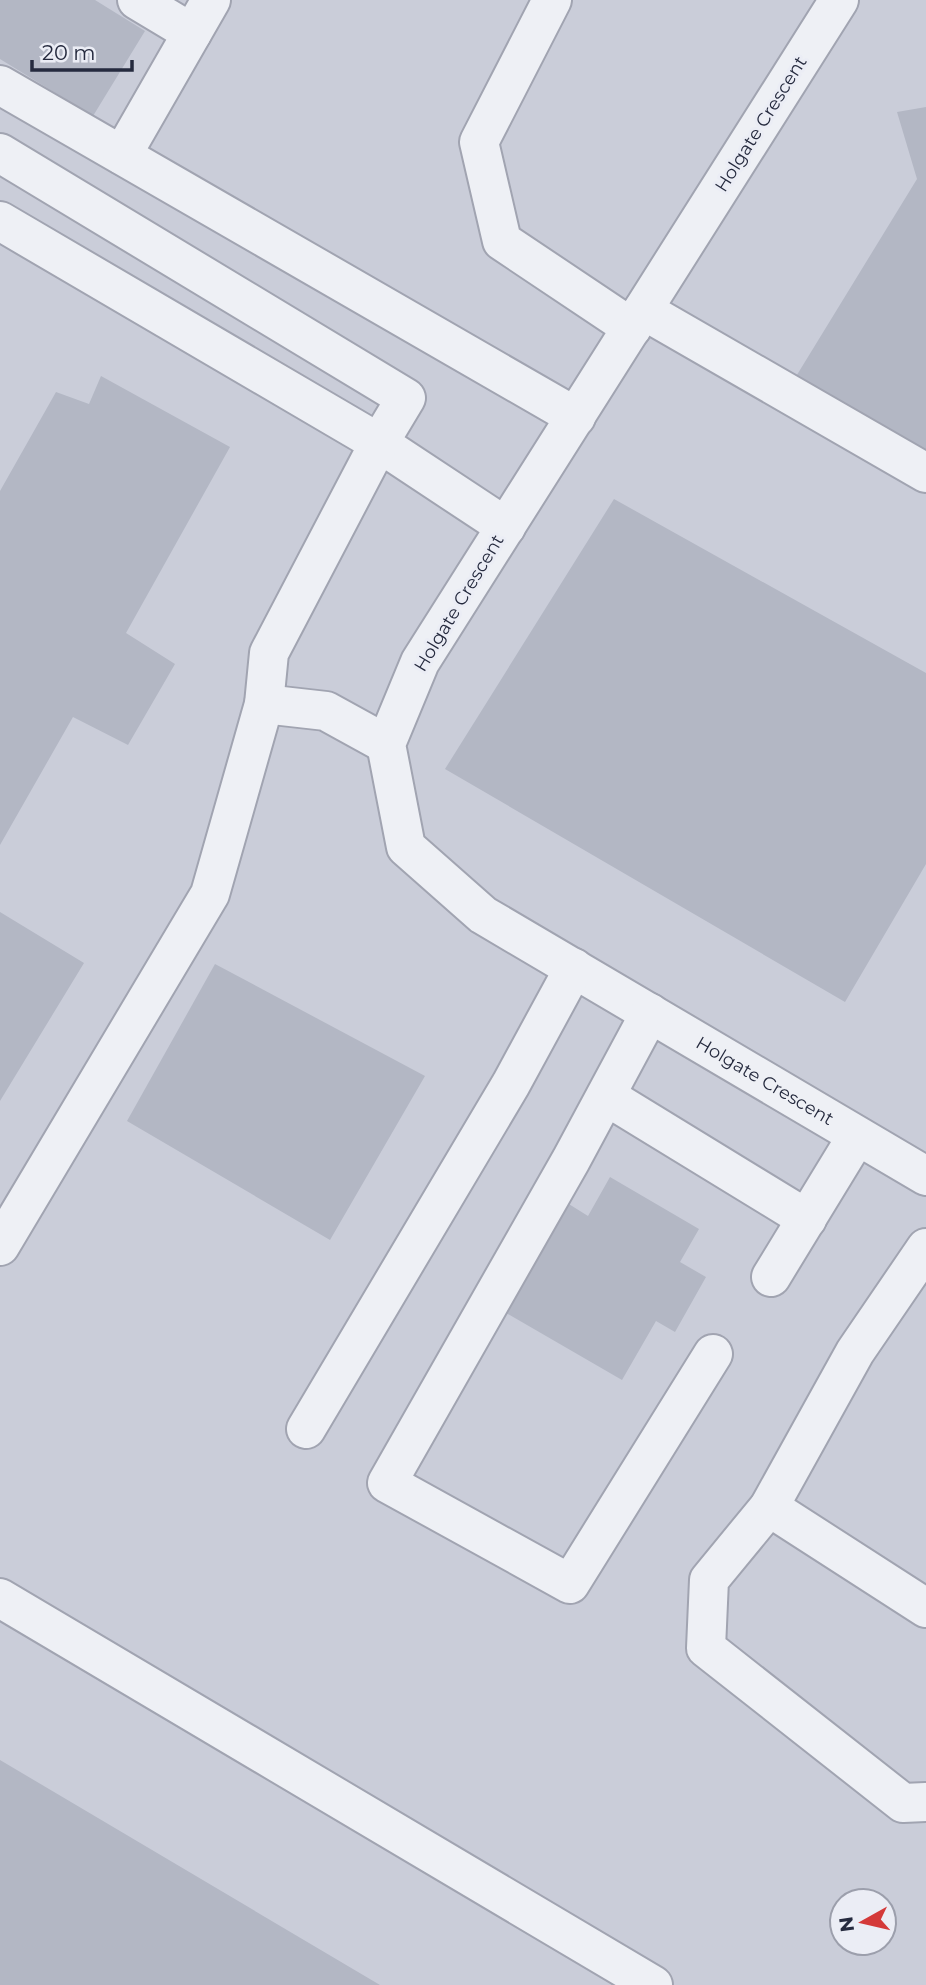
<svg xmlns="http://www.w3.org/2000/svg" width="926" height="1985" font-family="Montserrat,sans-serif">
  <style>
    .built { fill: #cacdd9; fill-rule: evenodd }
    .building { fill: #b3b7c4 }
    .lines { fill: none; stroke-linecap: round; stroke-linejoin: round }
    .minor-casing { stroke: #a1a4b1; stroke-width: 42 }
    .minor { stroke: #eef0f5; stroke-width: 38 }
    .labels { text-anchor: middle; stroke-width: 6; stroke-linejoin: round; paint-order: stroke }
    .street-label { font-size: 18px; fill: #252a3e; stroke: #ebedf5 }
  </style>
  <rect width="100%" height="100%" fill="#dcdee7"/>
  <path class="built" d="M 0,0 L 926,0 L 926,1985 L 0,1985 ZM 842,1901 L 884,1901 L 884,1943 L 842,1943 Z"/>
  <path class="building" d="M 0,0 L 95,0 L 145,31 L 93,116 L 0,59 Z
    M 926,107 L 926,460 L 792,383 L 917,179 L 897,112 Z
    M 101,376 L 230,447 L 126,633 L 175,664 L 128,745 L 73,717 L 0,845 L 0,491 L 56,392 L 89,404 Z
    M 614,499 L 926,673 L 926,864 L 845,1002 L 445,769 Z
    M 0,912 L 84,963 L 0,1101 Z
    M 215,964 L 425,1076 L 330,1240 L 127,1121 Z
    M 610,1177 L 699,1229 L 680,1262 L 706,1277 L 675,1332 L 656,1321 L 622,1380 L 501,1310 L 564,1201 L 588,1216 Z
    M 0,1760 L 380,1985 L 0,1985 Z"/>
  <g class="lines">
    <g class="minor-casing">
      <g id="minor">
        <path d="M 137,0 L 192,33"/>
        <path d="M 552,0 L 479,142 L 502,241 L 632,328"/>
        <path id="s1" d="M 839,0 L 420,662 L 386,744 L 406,847 L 483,915 L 926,1176"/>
        <path d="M 0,85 L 576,417"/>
        <path d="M 0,153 L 406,398 L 379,443 L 506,527"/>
        <path d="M 122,155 L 211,0"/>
        <path d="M 0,221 L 379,443 L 269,653 L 264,704 L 210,894 L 0,1246"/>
        <path d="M 643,310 L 926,473"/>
        <path d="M 264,704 L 326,711 L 386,744"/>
        <path d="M 650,1013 L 571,1160 L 387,1483 L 570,1584 L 713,1354"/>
        <path d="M 606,1096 L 807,1219"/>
        <path d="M 926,1248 L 855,1352 L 769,1507 L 709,1580 L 706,1648 L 903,1803 L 926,1802"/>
        <path d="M 771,1277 L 857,1136"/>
        <path d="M 306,1429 L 511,1084 L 574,968"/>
        <path d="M 769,1507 L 926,1608"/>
        <path d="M 0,1598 L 653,1985"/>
      </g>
    </g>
    <use href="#minor" class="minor"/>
  </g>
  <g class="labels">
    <g class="street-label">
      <text transform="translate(761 124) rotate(-58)" y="6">Holgate Crescent</text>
      <text transform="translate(459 603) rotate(-59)" y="6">Holgate Crescent</text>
      <text dy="6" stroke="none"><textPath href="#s1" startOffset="1407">Holgate Crescent</textPath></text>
    </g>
  </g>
  <g transform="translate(863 1922) rotate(262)"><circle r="33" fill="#ebedf5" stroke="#9c9fac" stroke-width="2"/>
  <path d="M0-5L12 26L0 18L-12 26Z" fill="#d43939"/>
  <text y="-10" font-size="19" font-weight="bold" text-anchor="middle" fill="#252a3e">N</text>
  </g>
  <path d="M32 60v10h100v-10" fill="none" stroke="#252a3e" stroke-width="3.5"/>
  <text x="42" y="60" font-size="21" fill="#252a3e" stroke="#ebedf5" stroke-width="5" paint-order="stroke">20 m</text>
</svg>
